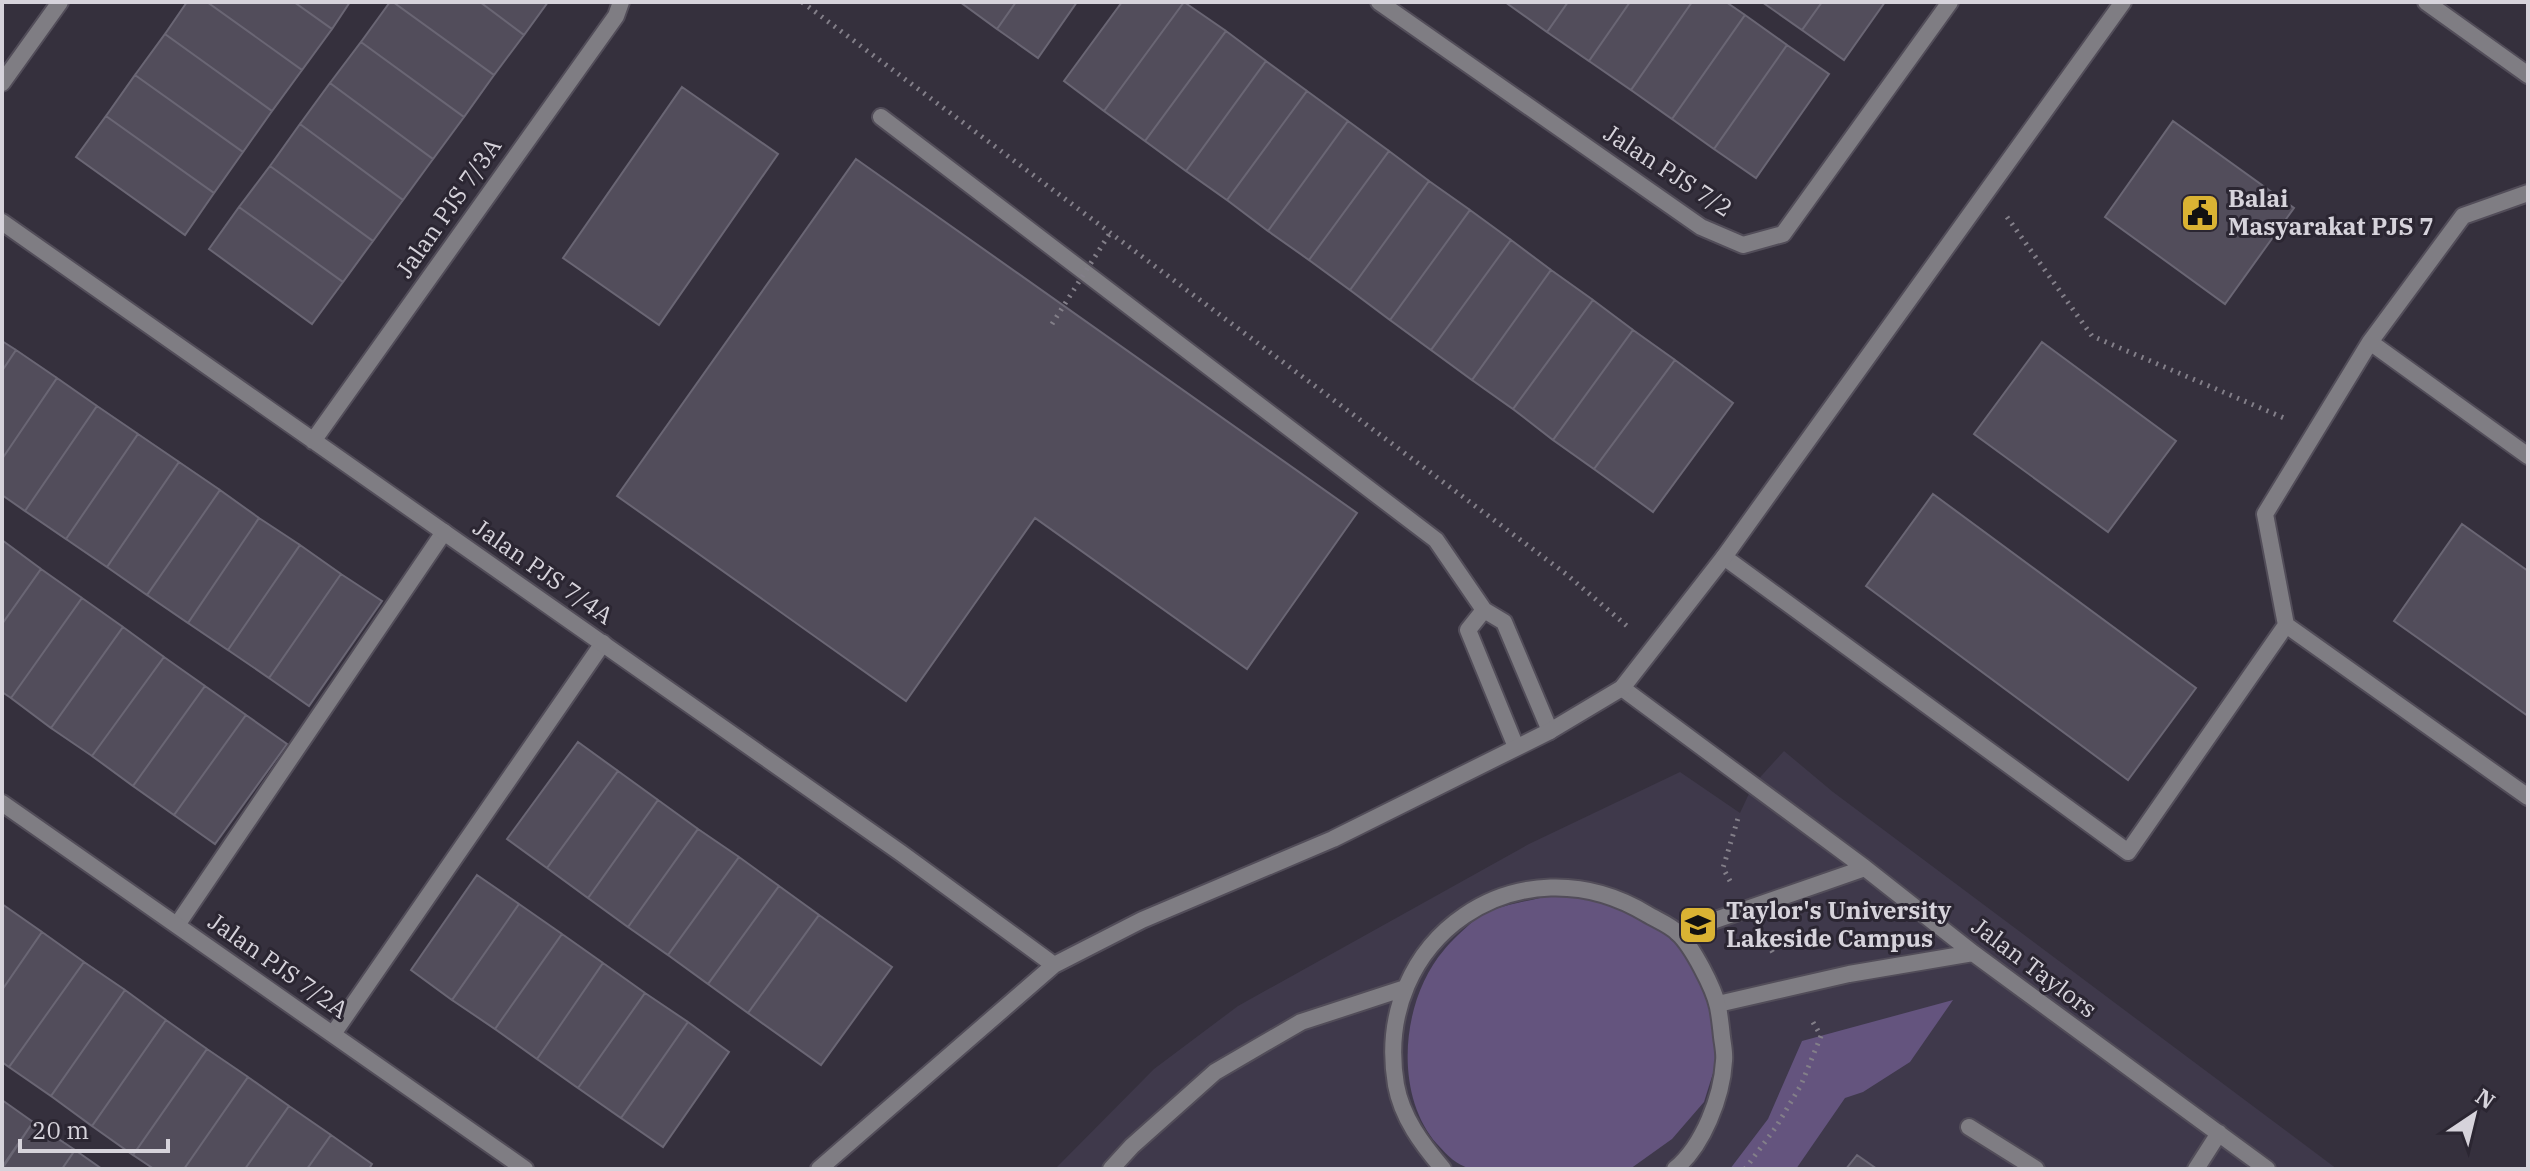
<svg xmlns="http://www.w3.org/2000/svg" width="2530" height="1171" font-family="'IBM Plex Serif',serif">
  <style>
    .built { fill: #3f394b }
    .green { fill: #64547e }
    .building { fill: #524d5b; stroke: #6a6674; stroke-width: 2 }
    .lines { fill: none; stroke-linecap: round; stroke-linejoin: round }
    .service-casing { stroke: #524d59; stroke-width: 20 }
    .minor-casing { stroke: #524d59; stroke-width: 20 }
    .path { stroke: #837f89; stroke-width: 5; stroke-dasharray: 2 6; stroke-linecap: butt }
    .service { stroke: #7f7d83; stroke-width: 16 }
    .minor { stroke: #7f7d83; stroke-width: 16 }
    .path-bridge { stroke: #837f89; stroke-width: 5; stroke-dasharray: 2 6; stroke-linecap: butt }
    .labels { text-anchor: middle; stroke-width: 6; stroke-linejoin: round; paint-order: stroke }
    .street-label { font-size: 24px; fill: #d6d3db; stroke: #2b2632 }
    .poi-label { font-size: 24px; font-weight: bold; fill: #d6d3db; stroke: #2b2632; text-anchor: start }
  </style>
  <rect width="100%" height="100%" fill="#35303d"/>
  <path class="built" d="M 1784,751 L 1833,792 L 2337,1169 L 1055,1169 L 1154,1069 L 1238,1006 L 1529,844 L 1680,772 L 1740,813 L 1753,785 Z"/>
  <path class="green" d="M 1557,894 L 1615,899 L 1659,927 L 1695,961 L 1716,1004 L 1719,1054 L 1704,1102 L 1672,1139 L 1630,1169 L 1471,1169 C 1455,1164 1449,1157 1437,1144 C 1393,1094 1401,1000 1444,950 C 1452,940 1475,918 1485,913 C 1505,904 1535,900 1557,894 Z
    M 1953,1000 L 1910,1062 L 1863,1092 L 1845,1098 L 1796,1169 L 1730,1169 L 1768,1119 L 1802,1041 Z"/>
  <path class="building" d="M 187,2 L 207,2 L 302,70 L 272,111 L 165,34 Z
    M 207,2 L 294,2 L 332,29 L 302,70 Z
    M 294,2 L 350,2 L 332,29 Z
    M 390,2 L 393,2 L 494,75 L 464,117 L 361,42 Z
    M 393,2 L 480,2 L 524,35 L 494,75 Z
    M 480,2 L 548,2 L 524,35 Z
    M 960,2 L 1016,2 L 997,29 Z
    M 1016,2 L 1077,2 L 1038,58 L 997,29 Z
    M 1122,2 L 1184,2 L 1104,111 L 1064,81 Z
    M 1184,2 L 1226,31 L 1145,141 L 1104,111 Z
    M 1505,2 L 1568,2 L 1547,32 Z
    M 1568,2 L 1630,2 L 1589,61 L 1547,32 Z
    M 1630,2 L 1692,2 L 1631,90 L 1589,61 Z
    M 1692,2 L 1726,2 L 1745,15 L 1672,119 L 1631,90 Z
    M 1762,2 L 1822,2 L 1802,30 Z
    M 1822,2 L 1885,2 L 1844,60 L 1802,30 Z
    M 1745,15 L 1787,45 L 1714,149 L 1672,119 Z
    M 1226,31 L 1266,61 L 1186,171 L 1145,141 Z
    M 165,34 L 272,111 L 243,152 L 135,75 Z
    M 361,42 L 464,117 L 433,159 L 330,83 Z
    M 1787,45 L 1829,74 L 1756,178 L 1714,149 Z
    M 1266,61 L 1307,91 L 1227,200 L 1186,171 Z
    M 135,75 L 243,152 L 214,193 L 106,116 Z
    M 330,83 L 433,159 L 403,200 L 300,124 Z
    M 682,87 L 778,154 L 659,325 L 563,258 Z
    M 1307,91 L 1348,121 L 1268,231 L 1227,200 Z
    M 106,116 L 214,193 L 185,235 L 76,157 Z
    M 1348,121 L 1389,151 L 1309,260 L 1268,231 Z
    M 2173,121 L 2294,208 L 2225,304 L 2105,217 Z
    M 300,124 L 403,200 L 373,241 L 270,166 Z
    M 1389,151 L 1429,181 L 1350,290 L 1309,260 Z
    M 856,159 L 1357,513 L 1247,669 L 1035,518 L 906,701 L 617,496 Z
    M 270,166 L 373,241 L 343,282 L 239,207 Z
    M 1429,181 L 1470,210 L 1390,320 L 1350,290 Z
    M 239,207 L 343,282 L 312,324 L 209,249 Z
    M 1470,210 L 1511,240 L 1431,350 L 1390,320 Z
    M 1511,240 L 1551,270 L 1472,380 L 1431,350 Z
    M 1551,270 L 1593,300 L 1513,409 L 1472,380 Z
    M 1593,300 L 1633,330 L 1553,440 L 1513,409 Z
    M 1633,330 L 1675,360 L 1594,469 L 1553,440 Z
    M 2,341 L 16,350 L 2,371 Z
    M 2042,342 L 2176,441 L 2108,532 L 1974,434 Z
    M 16,350 L 57,378 L 2,459 L 2,371 Z
    M 1675,360 L 1733,403 L 1653,512 L 1594,469 Z
    M 57,378 L 97,406 L 25,511 L 2,495 L 2,459 Z
    M 97,406 L 138,434 L 66,539 L 25,511 Z
    M 138,434 L 179,462 L 107,567 L 66,539 Z
    M 179,462 L 220,490 L 147,595 L 107,567 Z
    M 220,490 L 259,518 L 188,623 L 147,595 Z
    M 1933,494 L 2196,688 L 2128,780 L 1866,586 Z
    M 259,518 L 300,545 L 228,650 L 188,623 Z
    M 2462,524 L 2528,571 L 2528,716 L 2394,621 Z
    M 2,540 L 41,569 L 2,624 Z
    M 300,545 L 341,574 L 269,678 L 228,650 Z
    M 41,569 L 82,598 L 11,698 L 2,692 L 2,624 Z
    M 341,574 L 382,601 L 309,706 L 269,678 Z
    M 82,598 L 123,627 L 51,728 L 11,698 Z
    M 123,627 L 164,657 L 92,756 L 51,728 Z
    M 164,657 L 205,686 L 133,786 L 92,756 Z
    M 205,686 L 246,715 L 174,815 L 133,786 Z
    M 246,715 L 287,744 L 215,844 L 174,815 Z
    M 578,742 L 618,771 L 547,868 L 507,839 Z
    M 618,771 L 658,800 L 588,898 L 547,868 Z
    M 658,800 L 698,829 L 628,927 L 588,898 Z
    M 698,829 L 739,857 L 668,955 L 628,927 Z
    M 739,857 L 779,886 L 708,984 L 668,955 Z
    M 477,875 L 519,904 L 452,1000 L 411,970 Z
    M 779,886 L 819,915 L 748,1013 L 708,984 Z
    M 2,904 L 42,932 L 2,990 Z
    M 519,904 L 562,934 L 495,1029 L 452,1000 Z
    M 819,915 L 892,967 L 821,1065 L 748,1013 Z
    M 42,932 L 84,962 L 9,1067 L 2,1062 L 2,990 Z
    M 562,934 L 603,963 L 537,1059 L 495,1029 Z
    M 84,962 L 125,990 L 51,1096 L 9,1067 Z
    M 603,963 L 645,993 L 578,1088 L 537,1059 Z
    M 125,990 L 166,1020 L 92,1126 L 51,1096 Z
    M 645,993 L 688,1022 L 621,1118 L 578,1088 Z
    M 166,1020 L 207,1049 L 133,1155 L 92,1126 Z
    M 688,1022 L 729,1052 L 663,1147 L 621,1118 Z
    M 207,1049 L 248,1077 L 184,1169 L 154,1169 L 133,1155 Z
    M 248,1077 L 289,1106 L 245,1169 L 184,1169 Z
    M 2,1100 L 33,1122 L 2,1167 Z
    M 289,1106 L 331,1135 L 307,1169 L 245,1169 Z
    M 33,1122 L 75,1150 L 62,1169 L 2,1169 Z
    M 331,1135 L 372,1164 L 369,1169 L 307,1169 Z
    M 75,1150 L 102,1169 L 62,1169 Z
    M 1857,1155 L 1877,1169 L 1846,1169 Z"/>
  <g class="lines">
    <g class="service-casing">
      <path id="service" d="M 2426,2 L 2528,75
        M 881,117 L 1436,540 L 1484,610 L 1504,622 L 1550,731
        M 2528,193 L 2463,216 L 2370,342 L 2265,514 L 2286,625 L 2528,797
        M 2370,342 L 2528,456
        M 1724,557 L 2128,852 L 2286,625
        M 1484,610 L 1468,630 L 1516,747
        M 1622,688 L 1865,868 L 1973,953 L 2267,1169
        M 177,925 L 444,532
        M 1678,933 L 1865,868
        M 1718,1004 L 1849,974 L 1973,953
        M 333,1034 L 603,643
        M 1969,1127 L 2036,1169
        M 2196,1169 L 2219,1133"/>
    </g>
    <g class="minor-casing">
      <path id="minor" d="M 1379,2 L 1701,227 L 1743,245 L 1783,234 L 1950,2
        M 2,83 L 60,2
        M 2,222 L 901,853 L 1054,965
        M 313,441 L 616,16 L 621,2
        M 2,803 L 525,1169
        M 819,1169 L 1054,965 L 1142,920 L 1333,839 L 1550,731 L 1622,688 L 1724,557 L 2123,2
        M 1111,1169 L 1132,1146 L 1215,1072 L 1301,1022 L 1405,988
        M 1443,1169 C 1422,1144 1402,1118 1396,1085 C 1371,938 1520,837 1647,914 C 1657,920 1670,925 1678,933 C 1692,946 1714,988 1718,1007 C 1720,1017 1721,1027 1722,1037 C 1723,1045 1725,1054 1724,1061 C 1722,1097 1703,1146 1675,1169"/>
    </g>
    <path class="path" d="M 802,2 L 1566,574 L 1627,626
      M 2007,217 L 2092,336 L 2284,418
      M 1730,881 L 1723,868 L 1739,815
      M 1763,937 L 1775,956
      M 1745,1169 L 1776,1127 L 1801,1085 L 1821,1036 L 1810,1017"/>
    <use href="#service" class="service"/>
    <use href="#minor" class="minor"/>
    <path class="path-bridge" d="M 1052,324 L 1110,233"/>
  </g>
  <defs>
    <g id="civic-square" transform="scale(2)"><rect x="-9" y="-9" width="18" height="18" rx="4" fill="#dab333" stroke="#2b2632"/><path d="M-.6-6.5H3V-4.5H.6V-3L4-1V1h2V6H-6V1h2V-1L-.6-3ZM-1.2 2.5V6h2.4V2.5Z" fill="#111"/></g>
    <g id="university-square" transform="scale(2)"><rect x="-9" y="-9" width="18" height="18" rx="4" fill="#dab333" stroke="#2b2632"/><path d="M0-5L7-2L0 1L-7-2ZM-4 1L0 2.5L4 1V4Q0 6-4 4Z" fill="#111"/></g>
  </defs>
  <g fill-rule="evenodd">
    <use href="#civic-square" x="2200" y="213"/>
    <use href="#university-square" x="1698" y="925"/>
  </g>
  <g class="labels">
    <g class="street-label">
      <text transform="translate(1668 171) rotate(33)" y="8">Jalan PJS 7/2</text>
      <text transform="translate(449 208) rotate(-55)" y="8">Jalan PJS 7/3A</text>
      <text transform="translate(543 572) rotate(35)" y="8">Jalan PJS 7/4A</text>
      <text transform="translate(278 966) rotate(35)" y="8">Jalan PJS 7/2A</text>
      <text transform="translate(2034 968) rotate(37)" y="8">Jalan Taylors</text>
    </g>
    <g class="poi-label">
      <text x="2228" y="207">Balai<tspan x="2228" dy="28">Masyarakat PJS 7</tspan></text>
      <text x="1726" y="919">Taylor's University<tspan x="1726" dy="28">Lakeside Campus</tspan></text>
    </g>
  </g>
  <rect width="2530" height="1171" fill="none" stroke="#d6d3db" stroke-width="8"/>
  <g transform="translate(2474 1115) rotate(35)" stroke="#2b2632" stroke-width="6" paint-order="stroke">
  <path d="M0-6L14 30L0 20L-14 30Z" fill="#d6d3db"/>
  <text y="-12" font-size="22" font-weight="bold" text-anchor="middle" fill="#d6d3db">N</text>
  </g>
  <path d="M20 1139v12h148v-12" fill="none" stroke="#d6d3db" stroke-width="4"/>
  <text x="32" y="1139" font-size="24" fill="#d6d3db" stroke="#2b2632" stroke-width="6" paint-order="stroke">20 m</text>
</svg>
